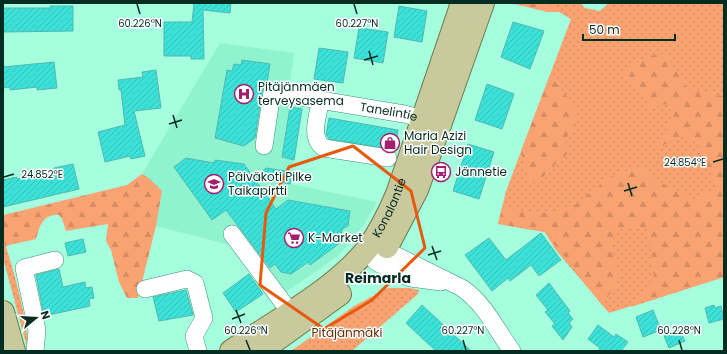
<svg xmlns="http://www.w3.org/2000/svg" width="727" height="354" font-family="Poppins,sans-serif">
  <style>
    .built { fill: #90f3d0 }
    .grass { fill: url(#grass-dots) }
    .forest { fill: url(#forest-firs) }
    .building { fill: url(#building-hatch); stroke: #51b9b2 }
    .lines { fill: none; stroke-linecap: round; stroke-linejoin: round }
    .minor-casing { stroke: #369174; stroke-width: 18 }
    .major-casing { stroke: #6c7b46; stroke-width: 24 }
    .minor { stroke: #fff; stroke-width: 17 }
    .major { stroke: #c8c99d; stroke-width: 22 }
    .marked { fill: none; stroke: #e8590c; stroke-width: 3; stroke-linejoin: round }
    .ticks { fill: none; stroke: #042c20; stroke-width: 1.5 }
    .labels { text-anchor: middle; stroke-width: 3; stroke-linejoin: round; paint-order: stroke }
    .poi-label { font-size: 12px; fill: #042c20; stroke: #fff; text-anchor: start }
    .street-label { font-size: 12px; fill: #042c20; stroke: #fff }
    .park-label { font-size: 12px; fill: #642b00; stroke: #fff }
    .quarter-label { font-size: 14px; font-weight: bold; fill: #042c20; stroke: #fff }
    .ticks-label { font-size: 10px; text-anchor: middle; fill: #042c20; stroke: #fff; stroke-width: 3; stroke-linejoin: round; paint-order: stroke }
  </style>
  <defs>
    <pattern id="grass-dots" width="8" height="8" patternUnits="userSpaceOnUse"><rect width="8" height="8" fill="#f9a272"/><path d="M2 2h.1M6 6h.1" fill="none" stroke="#d48c62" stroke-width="1.8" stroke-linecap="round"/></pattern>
    <pattern id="forest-firs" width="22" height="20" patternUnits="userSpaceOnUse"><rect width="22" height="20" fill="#f9a272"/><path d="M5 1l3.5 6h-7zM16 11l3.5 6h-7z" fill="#d48c62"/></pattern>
    <pattern id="building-hatch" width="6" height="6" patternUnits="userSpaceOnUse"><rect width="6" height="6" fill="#3ce2d8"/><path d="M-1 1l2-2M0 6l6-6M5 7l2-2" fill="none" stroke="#33c2b9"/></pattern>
  </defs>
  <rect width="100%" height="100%" fill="#a5fedd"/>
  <path class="built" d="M 220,43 L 294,53 L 290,83 L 306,86 L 291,184 L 377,202 L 365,223 L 338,256 L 273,301 L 234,246 L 156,226 L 162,191 L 142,174 Z"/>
  <path class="grass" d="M 511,3 L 580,3 L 585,8 L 600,11 L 609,3 L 724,3 L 724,277 L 609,313 L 555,249 L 545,232 L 498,224 L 506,191 L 571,19 L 559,12 L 548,12 Z
    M 3,237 C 13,269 28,318 28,351 L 3,258 Z
    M 388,288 L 410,288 L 419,290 L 418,294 L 352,351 L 291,351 L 354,306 Z"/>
  <path class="forest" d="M 511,3 L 546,3 L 559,12 L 548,12 Z
    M 665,54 L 687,88 L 722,96 L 724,94 L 724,277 L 631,307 L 654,277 L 648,227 L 616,229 L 612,247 L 620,279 L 602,305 L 545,232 L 498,224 L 502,208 L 540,213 L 571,208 L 610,177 L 640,166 L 654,179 L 694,200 L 719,186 L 701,161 L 698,144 L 684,136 L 652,150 L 668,128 L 674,116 L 667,104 L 649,108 L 648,97 L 629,85 L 624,70 L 648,56 Z
    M 550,75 L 575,107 L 576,125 L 565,139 L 569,152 L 535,184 L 527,177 L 521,151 Z
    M 142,174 L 150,179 L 162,191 L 156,226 L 138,298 L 127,298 L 119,282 L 111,250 L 106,241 L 108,224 L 66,231 L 62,219 L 59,215 C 43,214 40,225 36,239 L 5,246 L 3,237 L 3,215 L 127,185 Z"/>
  <path class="building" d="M 194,3 L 231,3 L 230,13 L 203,10 L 204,59 L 191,59 L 191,56 L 164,56 L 164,22 L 192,22 Z
    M 50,6 L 73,6 L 73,31 L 3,32 L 3,8 L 50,8 Z
    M 399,6 L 427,11 L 422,42 L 394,37 Z
    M 513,22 L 544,31 L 530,69 L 501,57 Z
    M 359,28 L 388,32 L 383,63 L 354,58 Z
    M 319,48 L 348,52 L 343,83 L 314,79 Z
    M 242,60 L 270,64 L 267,84 L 262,91 L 255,138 L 244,146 L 215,138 L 227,70 L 232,71 L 234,64 L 241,65 Z
    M 54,62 L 57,88 L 37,90 L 37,87 L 10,90 L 10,87 L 3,88 L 3,67 Z
    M 156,70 L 161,108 L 134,111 L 145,156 L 131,159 L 130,156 L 105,162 L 98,132 L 125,125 L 121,90 L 119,90 L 118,80 L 143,77 L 142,72 Z
    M 487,84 L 514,94 L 502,129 L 475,120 Z
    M 290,107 L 302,109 L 294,160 L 282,157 Z
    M 329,118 L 398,130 L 395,150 L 329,139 L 326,134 Z
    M 468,144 L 494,152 L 479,199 L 453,191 Z
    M 186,158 L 214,163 L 215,160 L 244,164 L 276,209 L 288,200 L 350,211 L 348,226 L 342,229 L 340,243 L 310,265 L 308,262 L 291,274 L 281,272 L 275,264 L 270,268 L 226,210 L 212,220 L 174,167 Z
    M 73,164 L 79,189 L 3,207 L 3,180 L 17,177 L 17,179 L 55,171 L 54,168 Z
    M 266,168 L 292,172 L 290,184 L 255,177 Z
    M 541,233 L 561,260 L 539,276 L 531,265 L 510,281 L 508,278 L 492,291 L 465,255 L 489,238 L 506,260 Z
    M 83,239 L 86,252 L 68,256 L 65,243 Z
    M 59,269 L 63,287 L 85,282 L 86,288 L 92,287 L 94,298 L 89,299 L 90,306 L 44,316 L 36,275 Z
    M 249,274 L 263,294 L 236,312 L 223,293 Z
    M 549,283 L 570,311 L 568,313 L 573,319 L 569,323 L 572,327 L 563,340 L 552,326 L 555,324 L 545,312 L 548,310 L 536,295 Z
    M 186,290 L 193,315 L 159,321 L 153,297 Z
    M 422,305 L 436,318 L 471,351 L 436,351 L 424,340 L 406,323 Z
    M 714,305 L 715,308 L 721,306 L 724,319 L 709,323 L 705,308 Z
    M 653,310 L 661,330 L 643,337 L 636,317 Z
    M 598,325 L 614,337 L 616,334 L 628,342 L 621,351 L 598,351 L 600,348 L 588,339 Z
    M 679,329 L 685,341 L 669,348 L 664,336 Z"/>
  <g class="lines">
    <g class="minor-casing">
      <g id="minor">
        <path d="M 321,99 C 318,115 309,138 324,148 L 388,158"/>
        <path id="s1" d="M 264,146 L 272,92 L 404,114 L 435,122"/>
        <path d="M 232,234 L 290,312"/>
        <path d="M 369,247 L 375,261 L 396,273 L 411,278 L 441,282"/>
        <path d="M 373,247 L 385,250 L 462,288 C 485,304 496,329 512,351"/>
        <path d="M 145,289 L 187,279 L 195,283 L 204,318 L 194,336 L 198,351"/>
        <path d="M 35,351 L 37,330 L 24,268 L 55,260"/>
      </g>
    </g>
    <g class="major-casing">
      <g id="major">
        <path d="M 387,247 L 417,190 L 483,3"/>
        <path d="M 3,312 L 14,351"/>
        <path id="s2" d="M 231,351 C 275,321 335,290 368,248 C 380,231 389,213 397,194 L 462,3"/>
        <path d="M 261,351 L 340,294"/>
      </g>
    </g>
    <use href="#minor" class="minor"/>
    <use href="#major" class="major"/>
  </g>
  <path class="marked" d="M 353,146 L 411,191 L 425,248 L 372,300 L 324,329 L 260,285 L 266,213 L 289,167 Z"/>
  <path class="ticks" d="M 137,4 L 140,14M 354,4 L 357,14M 369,51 L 373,65M 364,60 L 378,56M 173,115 L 177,128M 169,124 L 182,120M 713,162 L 723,159M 4,177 L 14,174M 628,183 L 632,196M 624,191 L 637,187M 432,246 L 437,260M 428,255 L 441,251M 236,310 L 241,323M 232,319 L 245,314M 246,340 L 250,350M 463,340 L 466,350M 679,340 L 682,350"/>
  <defs>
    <g id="hospital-ring" transform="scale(1)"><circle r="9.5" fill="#fff" stroke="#a21f6e" stroke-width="1.5"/><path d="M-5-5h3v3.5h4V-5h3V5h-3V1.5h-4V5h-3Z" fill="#a21f6e"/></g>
    <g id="shop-ring" transform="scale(1)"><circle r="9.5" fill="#fff" stroke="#a21f6e" stroke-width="1.5"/><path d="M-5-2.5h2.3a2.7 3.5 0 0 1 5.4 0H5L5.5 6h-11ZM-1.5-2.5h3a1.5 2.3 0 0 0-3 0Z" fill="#a21f6e"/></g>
    <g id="bus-ring" transform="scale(1)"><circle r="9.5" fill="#fff" stroke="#a21f6e" stroke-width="1.5"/><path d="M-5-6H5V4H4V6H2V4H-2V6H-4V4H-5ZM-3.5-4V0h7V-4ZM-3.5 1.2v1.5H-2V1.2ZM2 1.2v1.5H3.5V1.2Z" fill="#a21f6e"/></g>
    <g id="school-ring" transform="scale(1)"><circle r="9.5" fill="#fff" stroke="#a21f6e" stroke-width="1.5"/><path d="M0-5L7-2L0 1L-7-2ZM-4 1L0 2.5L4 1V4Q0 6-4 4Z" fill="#a21f6e"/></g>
    <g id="supermarket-ring" transform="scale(1)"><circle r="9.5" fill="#fff" stroke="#a21f6e" stroke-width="1.5"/><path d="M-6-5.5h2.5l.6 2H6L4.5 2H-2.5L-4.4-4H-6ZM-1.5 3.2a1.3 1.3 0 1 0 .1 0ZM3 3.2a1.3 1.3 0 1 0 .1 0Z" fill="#a21f6e"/></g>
  </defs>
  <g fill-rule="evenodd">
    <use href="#hospital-ring" x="244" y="94"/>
    <use href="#shop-ring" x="390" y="143"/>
    <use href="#bus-ring" x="441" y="172"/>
    <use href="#school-ring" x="214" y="184"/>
    <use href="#supermarket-ring" x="294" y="238"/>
  </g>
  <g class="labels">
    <g class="poi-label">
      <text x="258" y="91">Pitäjänmäen<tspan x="258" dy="14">terveysasema</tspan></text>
      <text x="404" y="140">Maria Azizi<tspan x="404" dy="14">Hair Design</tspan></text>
      <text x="455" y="176">Jännetie</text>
      <text x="228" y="181">Päiväkoti Pilke<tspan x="228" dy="14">Taikapirtti</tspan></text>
      <text x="308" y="242">K-Market</text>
    </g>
    <g class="street-label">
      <text dy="4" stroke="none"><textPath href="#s1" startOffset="173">Tanelintie</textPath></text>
      <text dy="4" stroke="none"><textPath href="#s2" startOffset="218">Konalantie</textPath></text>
    </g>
    <g class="park-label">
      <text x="347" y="337">Pitäjänmäki</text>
    </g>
    <g class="quarter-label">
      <text x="378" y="283">Reimarla</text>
    </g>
  </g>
  <g class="ticks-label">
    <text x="140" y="27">60.226°N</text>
    <text x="357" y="27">60.227°N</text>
    <text x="685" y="166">24.854°E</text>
    <text x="42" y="178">24.852°E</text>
    <text x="246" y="334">60.226°N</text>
    <text x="463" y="334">60.227°N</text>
    <text x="679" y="334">60.228°N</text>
  </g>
  <rect width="727" height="354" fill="none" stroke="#042c20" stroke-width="8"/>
  <g transform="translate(36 318) rotate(72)" stroke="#ffffff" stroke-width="3" paint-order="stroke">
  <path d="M0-3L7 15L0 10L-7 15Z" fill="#042c20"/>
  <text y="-6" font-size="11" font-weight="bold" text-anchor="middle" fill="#042c20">N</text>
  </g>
  <path d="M583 34v6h92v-6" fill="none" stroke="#042c20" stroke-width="2"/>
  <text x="589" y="34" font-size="12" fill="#042c20" stroke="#ffffff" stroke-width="3" paint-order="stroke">50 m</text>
</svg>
